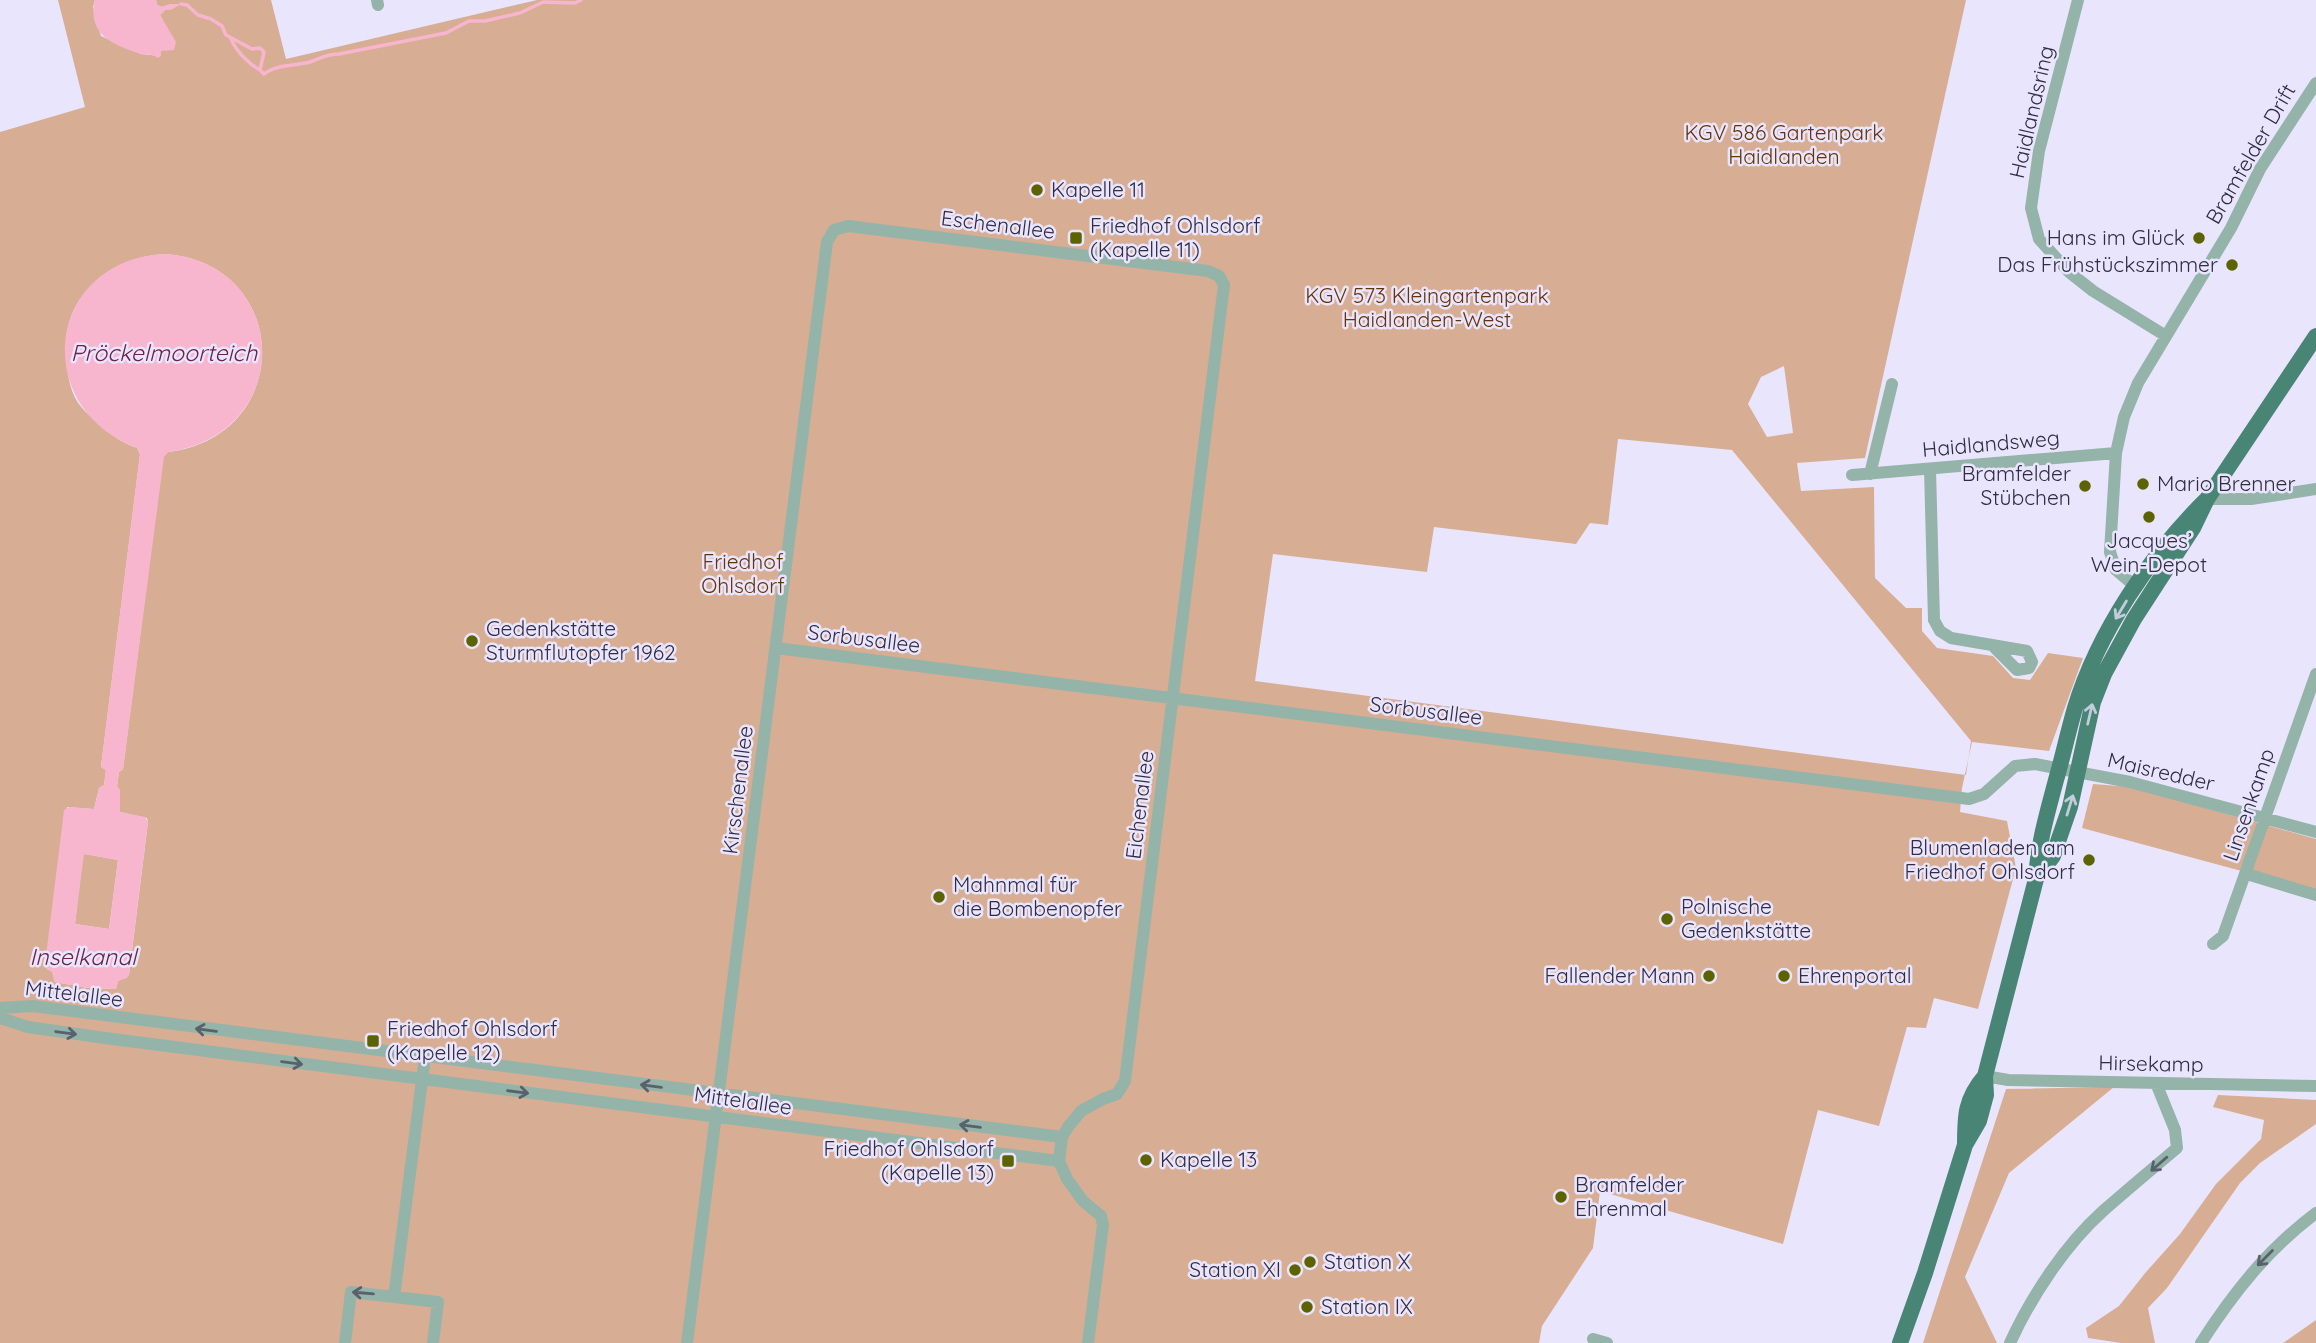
<svg xmlns="http://www.w3.org/2000/svg" width="2316" height="1343" font-family="Quicksand,sans-serif">
  <style>
    .green { fill: #d7ae94; fill-rule: evenodd }
    .water { fill: #f7b5ce; fill-rule: evenodd }
    .lines { fill: none; stroke-linecap: round; stroke-linejoin: round }
    .stream { stroke: #f7b5ce; stroke-width: 3.5 }
    .minor { stroke: #94b3a9; stroke-width: 12 }
    .major { stroke: #488575; stroke-width: 16 }
    .oneway { stroke: #c1cddb }
    .oneway2 { stroke: #59626c }
    .poi-dot { fill: #5c6300; stroke: #e9e5fd; stroke-width: 2.5 }
    .labels { text-anchor: middle; stroke-width: 5; stroke-linejoin: round; paint-order: stroke }
    .street-label { font-size: 21px; fill: #312c43; stroke: #e9e5fd }
    .park-label { font-size: 21px; fill: #663307; stroke: #e9e5fd }
    .poi-label { font-size: 21px; fill: #312c43; stroke: #e9e5fd; text-anchor: start }
    .water-label { font-size: 23px; font-style: italic; fill: #6d2245; stroke: #e9e5fd }
  </style>
  <rect width="100%" height="100%" fill="#e9e5fd"/>
  <path class="green" d="M 58,0 L 95,0 L 93,7 L 101,36 L 141,54 L 161,56 L 161,51 L 165,49 L 171,37 L 160,15 L 171,4 L 162,7 L 157,5 L 156,0 L 271,0 L 286,59 L 537,0 L 1966,0 L 1865,458 L 1797,463 L 1801,491 L 1874,487 L 1875,578 L 1906,608 L 1922,608 L 1922,631 L 1937,648 L 1993,656 L 2013,678 L 2030,680 L 2048,653 L 2083,658 L 2049,751 L 1972,742 L 1962,788 L 1960,812 L 2007,821 L 2016,868 L 1978,1009 L 1934,998 L 1926,1028 L 1907,1027 L 1879,1126 L 1818,1110 L 1783,1244 L 1600,1191 L 1593,1248 L 1542,1326 L 1539,1343 L 0,1343 L 0,132 L 85,107 ZM 165,254 C 292,263 296,436 168,452 L 163,457 L 123,769 L 119,772 L 117,787 L 120,790 L 120,812 L 147,818 L 148,822 L 129,975 L 118,981 L 116,989 L 88,988 L 55,982 L 52,971 L 47,969 L 67,807 L 94,809 L 99,788 L 104,785 L 106,770 L 101,767 L 140,454 L 137,448 C 122,443 113,436 101,426 C 95,420 87,414 82,408 C 70,394 67,375 67,357 C 67,349 66,339 67,331 C 76,284 120,256 165,254 ZM 1784,366 L 1793,433 L 1767,437 L 1748,404 L 1761,377 ZM 1618,439 L 1732,450 L 1971,741 L 1966,775 L 1255,681 L 1273,554 L 1427,572 L 1434,527 L 1576,544 L 1590,523 L 1608,525 Z
    M 2093,784 L 2131,787 L 2316,839 L 2316,891 L 2082,828 Z
    M 85,854 L 118,860 L 109,929 L 75,924 L 83,855 Z
    M 2114,1087 L 2009,1173 L 1965,1277 L 1997,1343 L 1923,1343 L 2006,1089 Z
    M 2218,1095 L 2316,1100 L 2316,1124 L 2260,1163 L 2240,1183 L 2167,1288 L 2148,1308 L 2155,1343 L 2121,1343 L 2088,1338 L 2086,1328 L 2119,1306 L 2146,1272 L 2180,1234 L 2216,1184 L 2261,1139 L 2264,1120 L 2213,1107 Z
    M 2316,1320 L 2316,1343 L 2283,1343 Z"/>
  <path class="water" d="M 95,0 L 156,0 L 157,5 L 162,7 L 171,4 L 181,4 L 171,10 L 165,10 L 160,15 L 176,42 L 174,50 L 161,51 L 161,56 L 158,58 C 151,53 146,55 138,53 C 110,44 87,33 95,0 Z
    M 165,254 C 291,263 297,434 168,452 L 164,457 L 123,769 L 119,772 L 117,787 L 120,790 L 120,812 L 145,817 L 148,822 L 129,975 L 127,978 L 118,981 L 116,989 L 88,988 L 54,982 L 53,973 L 46,968 L 45,964 L 64,810 L 69,807 L 94,809 L 99,788 L 104,785 L 106,770 L 101,767 L 140,454 L 137,448 C 27,406 48,259 165,254 ZM 84,854 L 118,860 L 109,929 L 75,924 Z"/>
  <g class="lines">
    <path class="stream" d="M 181,4 L 187,5 L 198,15 L 211,19 L 222,26 L 226,35 L 252,49 L 260,48 L 264,52 L 260,70 L 264,74 C 277,64 295,66 310,62 C 321,58 327,54 339,54 L 446,33 L 469,21 L 485,21 L 520,13 L 543,2 L 575,3 L 581,0
      M 231,39 C 236,51 249,64 260,70"/>
    <path class="minor" d="M 377,0 L 378,5
      M 2078,0 L 2039,151 L 2031,208 L 2039,239 L 2069,272 L 2093,291 L 2166,336
      M 1930,469 L 1934,620 L 1940,631 L 1951,638 L 2027,651 L 2032,662 L 2029,668 L 2017,670 L 1993,646
      M 1870,474 L 1892,384
      M 1852,475 L 2116,453
      M 2207,499 L 2251,499 L 2316,489
      M 2136,587 L 2116,570 L 2110,552 L 2116,453 L 2124,417 L 2138,383 L 2231,228 L 2260,169 L 2316,83
      M 776,648 L 1969,799 L 1984,794 L 2015,766 L 2035,764 L 2130,782 L 2316,832
      M 2250,875 L 2316,895
      M 2213,944 L 2223,936 L 2316,674
      M 0,1008 L 33,1006 L 1062,1137
      M 0,1018 L 28,1027 L 105,1038 L 1059,1161
      M 1985,1076 L 2008,1080 L 2316,1086
      M 394,1297 L 425,1057
      M 1593,1339 L 1607,1343
      M 345,1343 L 351,1292 L 438,1302 L 433,1343
      M 687,1343 L 827,242 L 834,230 L 848,226 L 1208,271 L 1219,276 L 1224,285 L 1125,1081 L 1117,1094 L 1103,1099 L 1081,1111 L 1068,1127 L 1062,1137 L 1059,1161 L 1067,1179 L 1083,1201 L 1101,1216 L 1103,1225 L 1088,1343
      M 2010,1343 C 2031,1297 2065,1245 2103,1211 C 2127,1190 2152,1169 2177,1148 L 2175,1130 L 2156,1083
      M 2201,1343 C 2233,1293 2268,1249 2316,1213"/>
    <path class="major" d="M 2036,879 L 2053,856 L 2070,807 L 2093,702 L 2104,674 L 2134,619 L 2193,528 L 2207,499 L 2316,336
      M 1965,1145 C 1965,1116 1965,1099 1985,1076
      M 1900,1343 L 1925,1273 L 1965,1145 L 1979,1121 L 1986,1095 L 1985,1076 L 2036,879 C 2038,844 2047,814 2056,780 C 2063,756 2068,732 2075,708 C 2098,632 2151,554 2207,499"/>
  </g>
  <defs><path id="oneway-shaft" d="M-6 0H5M1.5-3L5.5 0L1.5 3" fill="none" stroke-width="1.6" stroke-linecap="round" stroke-linejoin="round" transform="scale(1.75)"/></defs>
  <g class="oneway">
    <use href="#oneway-shaft" transform="translate(2121 610) rotate(121)"/>
    <use href="#oneway-shaft" transform="translate(2090 714) rotate(-77)"/>
    <use href="#oneway-shaft" transform="translate(2070 805) rotate(-73)"/>
  </g>
  <g class="oneway2">
    <use href="#oneway-shaft" transform="translate(206 1030) rotate(-173)"/>
    <use href="#oneway-shaft" transform="translate(66 1033) rotate(8)"/>
    <use href="#oneway-shaft" transform="translate(292 1063) rotate(7)"/>
    <use href="#oneway-shaft" transform="translate(651 1086) rotate(-173)"/>
    <use href="#oneway-shaft" transform="translate(518 1092) rotate(7)"/>
    <use href="#oneway-shaft" transform="translate(970 1126) rotate(-173)"/>
    <use href="#oneway-shaft" transform="translate(2159 1164) rotate(139)"/>
    <use href="#oneway-shaft" transform="translate(2265 1258) rotate(135)"/>
    <use href="#oneway-shaft" transform="translate(363 1293) rotate(-175)"/>
  </g>
  <g class="poi-dot">
    <circle cx="1037" cy="190" r="7"/>
    <rect x="1069" y="231" width="14" height="14" rx="3.5"/>
    <circle cx="2199" cy="238" r="7"/>
    <circle cx="2232" cy="265" r="7"/>
    <circle cx="2143" cy="484" r="7"/>
    <circle cx="2085" cy="486" r="7"/>
    <circle cx="2149" cy="517" r="7"/>
    <circle cx="472" cy="641" r="7"/>
    <circle cx="2089" cy="860" r="7"/>
    <circle cx="939" cy="897" r="7"/>
    <circle cx="1667" cy="919" r="7"/>
    <circle cx="1709" cy="976" r="7"/>
    <circle cx="1784" cy="976" r="7"/>
    <rect x="366" y="1034" width="14" height="14" rx="3.5"/>
    <circle cx="1146" cy="1160" r="7"/>
    <rect x="1001" y="1154" width="14" height="14" rx="3.5"/>
    <circle cx="1561" cy="1197" r="7"/>
    <circle cx="1310" cy="1262" r="7"/>
    <circle cx="1295" cy="1270" r="7"/>
    <circle cx="1307" cy="1307" r="7"/>
  </g>
  <g class="labels">
    <g class="street-label">
      <text transform="translate(2032 112) rotate(-77)" y="7">Haidlandsring</text>
      <text transform="translate(2251 154) rotate(-60)" y="7">Bramfelder Drift</text>
      <text transform="translate(998 225) rotate(7)" y="7">Eschenallee</text>
      <text transform="translate(1991 444) rotate(-5)" y="7">Haidlandsweg</text>
      <text transform="translate(864 639) rotate(7)" y="7">Sorbusallee</text>
      <text transform="translate(1426 711) rotate(7)" y="7">Sorbusallee</text>
      <text transform="translate(2161 772) rotate(13)" y="7">Maisredder</text>
      <text transform="translate(738 790) rotate(-83)" y="7">Kirschenallee</text>
      <text transform="translate(1140 805) rotate(-83)" y="7">Eichenallee</text>
      <text transform="translate(2249 805) rotate(-71)" y="7">Linsenkamp</text>
      <text transform="translate(74 994) rotate(7)" y="7">Mittelallee</text>
      <text transform="translate(2151 1064) rotate(1)" y="7">Hirsekamp</text>
      <text transform="translate(743 1101) rotate(8)" y="7">Mittelallee</text>
    </g>
    <g class="park-label">
      <text x="1784" y="140">KGV 586 Gartenpark<tspan x="1784" dy="24">Haidlanden</tspan></text>
      <text x="1427" y="303">KGV 573 Kleingartenpark<tspan x="1427" dy="24">Haidlanden-West</tspan></text>
      <text x="743" y="569">Friedhof<tspan x="743" dy="24">Ohlsdorf</tspan></text>
    </g>
    <g class="poi-label">
      <text x="1051" y="197">Kapelle 11</text>
      <text x="1090" y="233">Friedhof Ohlsdorf<tspan x="1090" dy="24">(Kapelle 11)</tspan></text>
      <text x="2185" y="245" text-anchor="end">Hans im Glück</text>
      <text x="2218" y="272" text-anchor="end">Das Frühstückszimmer</text>
      <text x="2071" y="481" text-anchor="end">Bramfelder<tspan x="2071" dy="24">Stübchen</tspan></text>
      <text x="2157" y="491">Mario Brenner</text>
      <text x="2149" y="548" text-anchor="middle">Jacques’<tspan x="2149" dy="24">Wein-Depot</tspan></text>
      <text x="486" y="636">Gedenkstätte<tspan x="486" dy="24">Sturmflutopfer 1962</tspan></text>
      <text x="2075" y="855" text-anchor="end">Blumenladen am<tspan x="2075" dy="24">Friedhof Ohlsdorf</tspan></text>
      <text x="953" y="892">Mahnmal für<tspan x="953" dy="24">die Bombenopfer</tspan></text>
      <text x="1681" y="914">Polnische<tspan x="1681" dy="24">Gedenkstätte</tspan></text>
      <text x="1695" y="983" text-anchor="end">Fallender Mann</text>
      <text x="1798" y="983">Ehrenportal</text>
      <text x="387" y="1036">Friedhof Ohlsdorf<tspan x="387" dy="24">(Kapelle 12)</tspan></text>
      <text x="994" y="1156" text-anchor="end">Friedhof Ohlsdorf<tspan x="994" dy="24">(Kapelle 13)</tspan></text>
      <text x="1160" y="1167">Kapelle 13</text>
      <text x="1575" y="1192">Bramfelder<tspan x="1575" dy="24">Ehrenmal</tspan></text>
      <text x="1324" y="1269">Station X</text>
      <text x="1281" y="1277" text-anchor="end">Station XI</text>
      <text x="1321" y="1314">Station IX</text>
    </g>
    <g class="water-label">
      <text x="164" y="361">Pröckelmoorteich</text>
      <text x="83" y="965">Inselkanal</text>
    </g>
  </g>
</svg>
